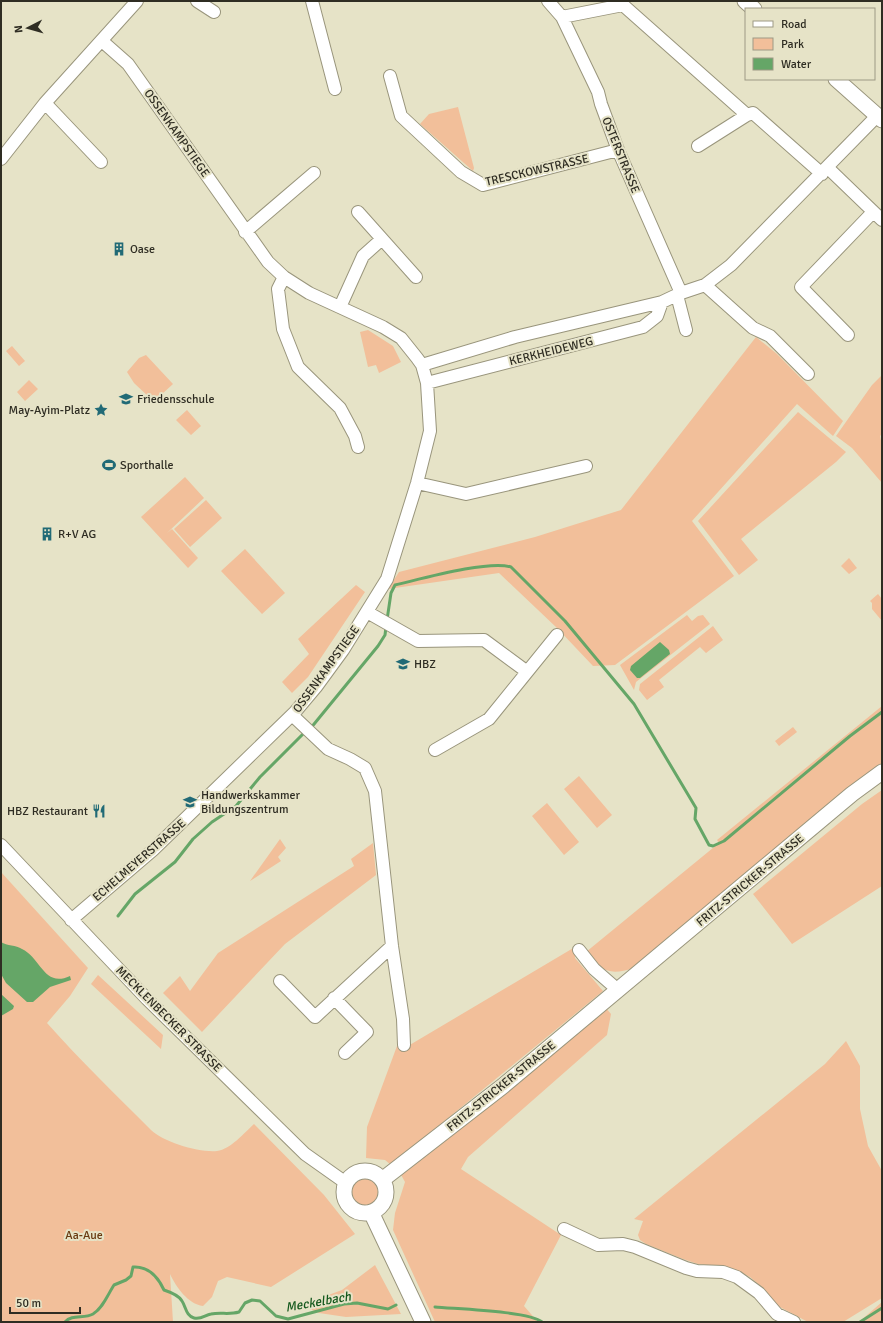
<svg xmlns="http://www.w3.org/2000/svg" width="883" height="1323" font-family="Signika,sans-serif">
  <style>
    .green { fill: #f2bf9a }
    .water { fill: #65a667 }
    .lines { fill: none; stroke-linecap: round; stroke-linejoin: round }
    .stream { stroke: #65a667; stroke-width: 3 }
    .minor-casing { stroke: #99957c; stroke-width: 14 }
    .major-casing { stroke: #99957c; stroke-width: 17 }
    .minor { stroke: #fff; stroke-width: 12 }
    .major { stroke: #fff; stroke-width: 15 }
    .labels { text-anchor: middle; stroke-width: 4; stroke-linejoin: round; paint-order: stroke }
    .street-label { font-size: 12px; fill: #2f2d23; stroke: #e6e3c7 }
    .poi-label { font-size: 12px; fill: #2f2d23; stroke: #e6e3c7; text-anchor: start }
    .park-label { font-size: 12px; fill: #693a11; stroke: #e6e3c7 }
    .water-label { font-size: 13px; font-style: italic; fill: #12571b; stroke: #e6e3c7 }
  </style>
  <rect width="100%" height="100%" fill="#e6e3c7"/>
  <path class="green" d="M 458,107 L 474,168 L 473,171 L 420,124 L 429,114 Z
    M 368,330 L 393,346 L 401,362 L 379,373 L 376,365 L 368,367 L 360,332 Z
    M 756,337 L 777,354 L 843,421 L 833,436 L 797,404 L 692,521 L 734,576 L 615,665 L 593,666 L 557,628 L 499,573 L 388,589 L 399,572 L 535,537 L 621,510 Z
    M 12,346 L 25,361 L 19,366 L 6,351 Z
    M 146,355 L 173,384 L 161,395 L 151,399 L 134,383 L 127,372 L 139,358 Z
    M 882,375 L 882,434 L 880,436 L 882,445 L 882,483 L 852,448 L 836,436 L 872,385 Z
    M 29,380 L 38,389 L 25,401 L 17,392 Z
    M 187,410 L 201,426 L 191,435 L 176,420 Z
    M 798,412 L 846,452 L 836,462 L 741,539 L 758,560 L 739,575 L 698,521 Z
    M 185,477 L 204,498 L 167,533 L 172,529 L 198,558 L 188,568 L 141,517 Z
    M 206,500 L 222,518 L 190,547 L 174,529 Z
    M 245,549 L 285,593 L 262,614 L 221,571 Z
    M 849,558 L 857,568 L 849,574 L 841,566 Z
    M 356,585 L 365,592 L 308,677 L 292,693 L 282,682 L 309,654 L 298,639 Z
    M 878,594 L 882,599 L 882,621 L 872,609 L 872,603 L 870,601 Z
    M 687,615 L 692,621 L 698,616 L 703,615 L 710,624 L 636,682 L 634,690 L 620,665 Z
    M 713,626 L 723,640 L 706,653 L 700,647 L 659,680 L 664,687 L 647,700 L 639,690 L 640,684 Z
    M 882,706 L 882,767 L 635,968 C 609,975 604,973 586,952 L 719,843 L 717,840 Z
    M 793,727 L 797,732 L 779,746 L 775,741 Z
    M 579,776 L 612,815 L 597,828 L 564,789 Z
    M 882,790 L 882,886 L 792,944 L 753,894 L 862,804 Z
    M 547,803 L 579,842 L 564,855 L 532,816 Z
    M 280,839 L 286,848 L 278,857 L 281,861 L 250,881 Z
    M 373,843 L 376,875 L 285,944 L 202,1032 L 163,993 L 180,976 L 190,991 L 218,953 L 354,866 L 351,859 Z
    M 1,872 L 88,968 L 70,996 L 47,1023 C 79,1059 117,1096 151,1130 C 163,1142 200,1153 217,1151 C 231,1149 244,1133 254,1124 L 324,1195 L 355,1234 L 271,1287 L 227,1277 L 218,1281 L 212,1297 L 203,1306 C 188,1304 176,1287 170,1274 L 173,1322 L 1,1322 Z
    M 575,947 L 575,958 L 603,991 L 391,1165 L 385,1160 L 366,1158 L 367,1127 L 397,1046 L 408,1046 Z
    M 98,975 L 163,1035 L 161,1049 L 91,984 Z
    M 605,1007 L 611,1014 L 607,1035 L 468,1157 L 461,1169 L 561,1235 L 524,1306 L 538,1322 L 435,1322 L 393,1230 L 395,1213 L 405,1182 L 400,1173 Z
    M 846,1041 L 860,1066 L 860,1109 L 868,1146 L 882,1171 L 882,1298 L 843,1322 L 808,1322 L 778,1306 L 764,1289 L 750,1277 L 731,1268 L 698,1264 L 683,1259 L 646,1244 L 640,1240 L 638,1235 L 643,1221 L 634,1219 L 825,1064 Z
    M350 1192a14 14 0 1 1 28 0a14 14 0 1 1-28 0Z
    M 375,1265 L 401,1314 L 346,1317 L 319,1313 L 301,1305 L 342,1290 Z
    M 882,1302 L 882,1322 L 859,1322 Z"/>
  <path class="water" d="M 660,642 L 669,650 L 670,654 L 640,678 L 637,678 L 630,670 L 631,666 Z
    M 1,942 C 7,946 16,945 22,949 C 41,958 44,988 70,976 L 71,980 L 50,987 L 33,1002 L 27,1002 L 6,983 L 1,974 Z
    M 1,994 L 14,1006 L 13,1009 L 1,1016 Z"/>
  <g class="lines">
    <path class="stream" d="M 387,620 L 391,593 L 395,585 C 421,579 488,560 511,567 L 565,621 L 634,704 L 696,808 L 695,819 L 709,845 L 713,846 L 724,841 L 850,736 L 882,712
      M 310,729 L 378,646 L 385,635 L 386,627
      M 118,916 L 135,894 L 175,862 L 193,839 L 212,822 L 236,806 L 260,777 L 305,732
      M 435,1307 C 455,1309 529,1311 542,1322
      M 65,1322 C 72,1314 84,1319 93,1314 C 103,1308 108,1294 114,1285 L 126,1280 L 131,1276 L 133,1267 C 148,1266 158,1277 164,1290 C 170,1292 179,1295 182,1301 C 186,1307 186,1316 194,1318 C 201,1320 205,1315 211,1314 C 221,1312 229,1315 239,1312 L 245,1303 L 252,1300 L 260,1301 L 276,1316 L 288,1319 L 344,1304 L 357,1303 L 388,1309 L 396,1305
      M 860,1322 L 882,1308"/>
    <g class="minor-casing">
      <path id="minor" d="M 197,1 L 214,12
        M 312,1 L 335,89
        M 548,1 L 562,17 L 598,92 L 601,104 L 618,150 L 681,293
        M 562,17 L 623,5 L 747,115 L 753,113 L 822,174
        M 390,76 L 401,116 L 461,172 L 483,185 L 618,150
        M 45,103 L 101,162
        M 698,146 L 747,115
        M 1,159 L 45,103 L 137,1
        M 828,168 L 882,220
        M 358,212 L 416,277
        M 245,232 L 314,173
        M 284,277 L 278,289 L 283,329 L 298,367 L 340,408 L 355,436 L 358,447
        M 705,285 L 753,328 L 770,336 L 808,374
        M 677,295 L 686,330
        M 340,307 L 363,256 L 382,239
        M 848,335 L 801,287 L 873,212
        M 422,365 L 515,337 L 662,302 L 681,293 L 705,285 L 731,265 L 877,116
        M 427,383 L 643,327 L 657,316 L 662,302
        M 417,483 L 466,494 L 586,466
        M 367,612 L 418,641 L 484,640 L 526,671
        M 292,715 L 328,749 L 350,759 L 365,768 L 375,791 L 392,946 L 403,1019 L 404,1045
        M 435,750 L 489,719 L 557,635
        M 1,845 L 147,999 L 305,1154 L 346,1183
        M 71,920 L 153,850 L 295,712 L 316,687 L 343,650 L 387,579 L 417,483 L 430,431 L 427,383 L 422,365 L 417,358 L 401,338 L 383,327 L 309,293 L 284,277 L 268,262 L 128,64 L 102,41
        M 579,950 L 594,969 L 618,990
        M 280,981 L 315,1017 L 392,946
        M 334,998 L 367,1032 L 345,1053
        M 564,1229 L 598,1245 L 623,1244 L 635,1247 L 686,1268 L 697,1271 L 723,1272 L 737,1277 L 759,1293 L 777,1314 L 794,1322"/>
    </g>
    <g class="major-casing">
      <path id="major" d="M 745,1 L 754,9
        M 836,79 L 882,120
        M344 1192a21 21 0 1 1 42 0a21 21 0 1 1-42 0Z
        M 382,1180 L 503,1086 L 852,794 L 882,772
        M 371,1212 L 423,1322"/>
    </g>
    <use href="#minor" class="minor"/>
    <use href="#major" class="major"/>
  </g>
  <defs>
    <g id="building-bare" transform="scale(1.08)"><path d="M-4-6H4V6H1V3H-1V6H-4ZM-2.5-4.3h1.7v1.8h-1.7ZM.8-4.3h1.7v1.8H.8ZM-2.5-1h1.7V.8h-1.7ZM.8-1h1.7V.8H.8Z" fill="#216a76" stroke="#e6e3c7" stroke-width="2.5" paint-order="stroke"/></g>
    <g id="school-bare" transform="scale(1.08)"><path d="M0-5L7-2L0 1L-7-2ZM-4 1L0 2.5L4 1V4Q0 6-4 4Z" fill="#216a76" stroke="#e6e3c7" stroke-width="2.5" paint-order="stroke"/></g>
    <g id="sight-bare" transform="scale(1.08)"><path d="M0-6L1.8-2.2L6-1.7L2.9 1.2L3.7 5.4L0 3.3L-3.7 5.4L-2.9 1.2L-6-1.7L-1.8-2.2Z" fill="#216a76" stroke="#e6e3c7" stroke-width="2.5" paint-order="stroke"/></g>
    <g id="stadium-bare" transform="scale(1.08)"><path d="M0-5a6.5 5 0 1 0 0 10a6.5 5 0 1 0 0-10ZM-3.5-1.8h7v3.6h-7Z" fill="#216a76" stroke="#e6e3c7" stroke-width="2.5" paint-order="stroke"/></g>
    <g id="university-bare" transform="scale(1.08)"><path d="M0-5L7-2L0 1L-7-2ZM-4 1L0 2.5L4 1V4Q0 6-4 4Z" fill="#216a76" stroke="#e6e3c7" stroke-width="2.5" paint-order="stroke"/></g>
    <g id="restaurant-bare" transform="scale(1.08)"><path d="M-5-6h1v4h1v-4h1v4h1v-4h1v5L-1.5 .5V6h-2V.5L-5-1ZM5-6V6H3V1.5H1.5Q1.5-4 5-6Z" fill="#216a76" stroke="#e6e3c7" stroke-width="2.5" paint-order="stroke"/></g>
  </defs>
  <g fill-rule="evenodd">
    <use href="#building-bare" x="119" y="249"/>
    <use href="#school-bare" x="126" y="399"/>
    <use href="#sight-bare" x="101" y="410"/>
    <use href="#stadium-bare" x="109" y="465"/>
    <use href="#building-bare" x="47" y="534"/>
    <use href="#school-bare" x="403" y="664"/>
    <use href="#university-bare" x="190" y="802"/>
    <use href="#restaurant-bare" x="99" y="811"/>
  </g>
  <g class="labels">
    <g class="street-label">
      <text transform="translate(177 133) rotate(55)" y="4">OSSENKAMPSTIEGE</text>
      <text transform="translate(621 155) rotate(68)" y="4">OSTERSTRASSE</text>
      <text transform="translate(537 170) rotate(-13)" y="4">TRESCKOWSTRASSE</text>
      <text transform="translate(551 351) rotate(-14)" y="4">KERKHEIDEWEG</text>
      <text transform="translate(326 669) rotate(-54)" y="4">OSSENKAMPSTIEGE</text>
      <text transform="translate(139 860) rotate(-41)" y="4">ECHELMEYERSTRASSE</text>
      <text transform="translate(750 880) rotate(-40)" y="4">FRITZ-STRICKER-STRASSE</text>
      <text transform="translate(169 1019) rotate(45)" y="4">MECKLENBECKER STRASSE</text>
      <text transform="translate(501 1086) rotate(-39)" y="4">FRITZ-STRICKER-STRASSE</text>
    </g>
    <g class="poi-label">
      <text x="130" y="253">Oase</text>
      <text x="137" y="403">Friedensschule</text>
      <text x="90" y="414" text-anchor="end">May-Ayim-Platz</text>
      <text x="120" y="469">Sporthalle</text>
      <text x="58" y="538">R+V AG</text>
      <text x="414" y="668">HBZ</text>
      <text x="201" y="799">Handwerkskammer<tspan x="201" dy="14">Bildungszentrum</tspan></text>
      <text x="88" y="815" text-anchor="end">HBZ Restaurant</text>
    </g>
    <g class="park-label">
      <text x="84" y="1239">Aa-Aue</text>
    </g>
    <g class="water-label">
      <text transform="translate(318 1301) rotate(-10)" y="5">Meckelbach</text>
    </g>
  </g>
  <rect width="883" height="1323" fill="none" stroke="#2f2d23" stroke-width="4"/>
  <rect x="745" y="8" width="130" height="72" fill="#e6e3c7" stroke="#9d9a85"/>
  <rect x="753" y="21" width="20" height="6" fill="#ffffff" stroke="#9d9a85"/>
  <text x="781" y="28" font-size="12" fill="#2f2d23">Road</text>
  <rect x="753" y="38" width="20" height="12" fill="#f2bf9a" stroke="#9d9a85"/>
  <text x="781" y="48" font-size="12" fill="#2f2d23">Park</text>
  <rect x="753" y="58" width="20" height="12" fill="#65a667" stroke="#9d9a85"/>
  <text x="781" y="68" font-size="12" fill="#2f2d23">Water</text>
  <g transform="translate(28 28) rotate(264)" stroke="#e6e3c7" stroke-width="3" paint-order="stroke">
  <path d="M0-3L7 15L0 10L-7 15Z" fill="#2f2d23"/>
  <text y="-6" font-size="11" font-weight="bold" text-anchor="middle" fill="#2f2d23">N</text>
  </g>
  <path d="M10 1307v6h70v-6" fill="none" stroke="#2f2d23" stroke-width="2"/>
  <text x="16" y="1307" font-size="12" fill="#2f2d23" stroke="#e6e3c7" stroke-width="3" paint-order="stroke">50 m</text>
</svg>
